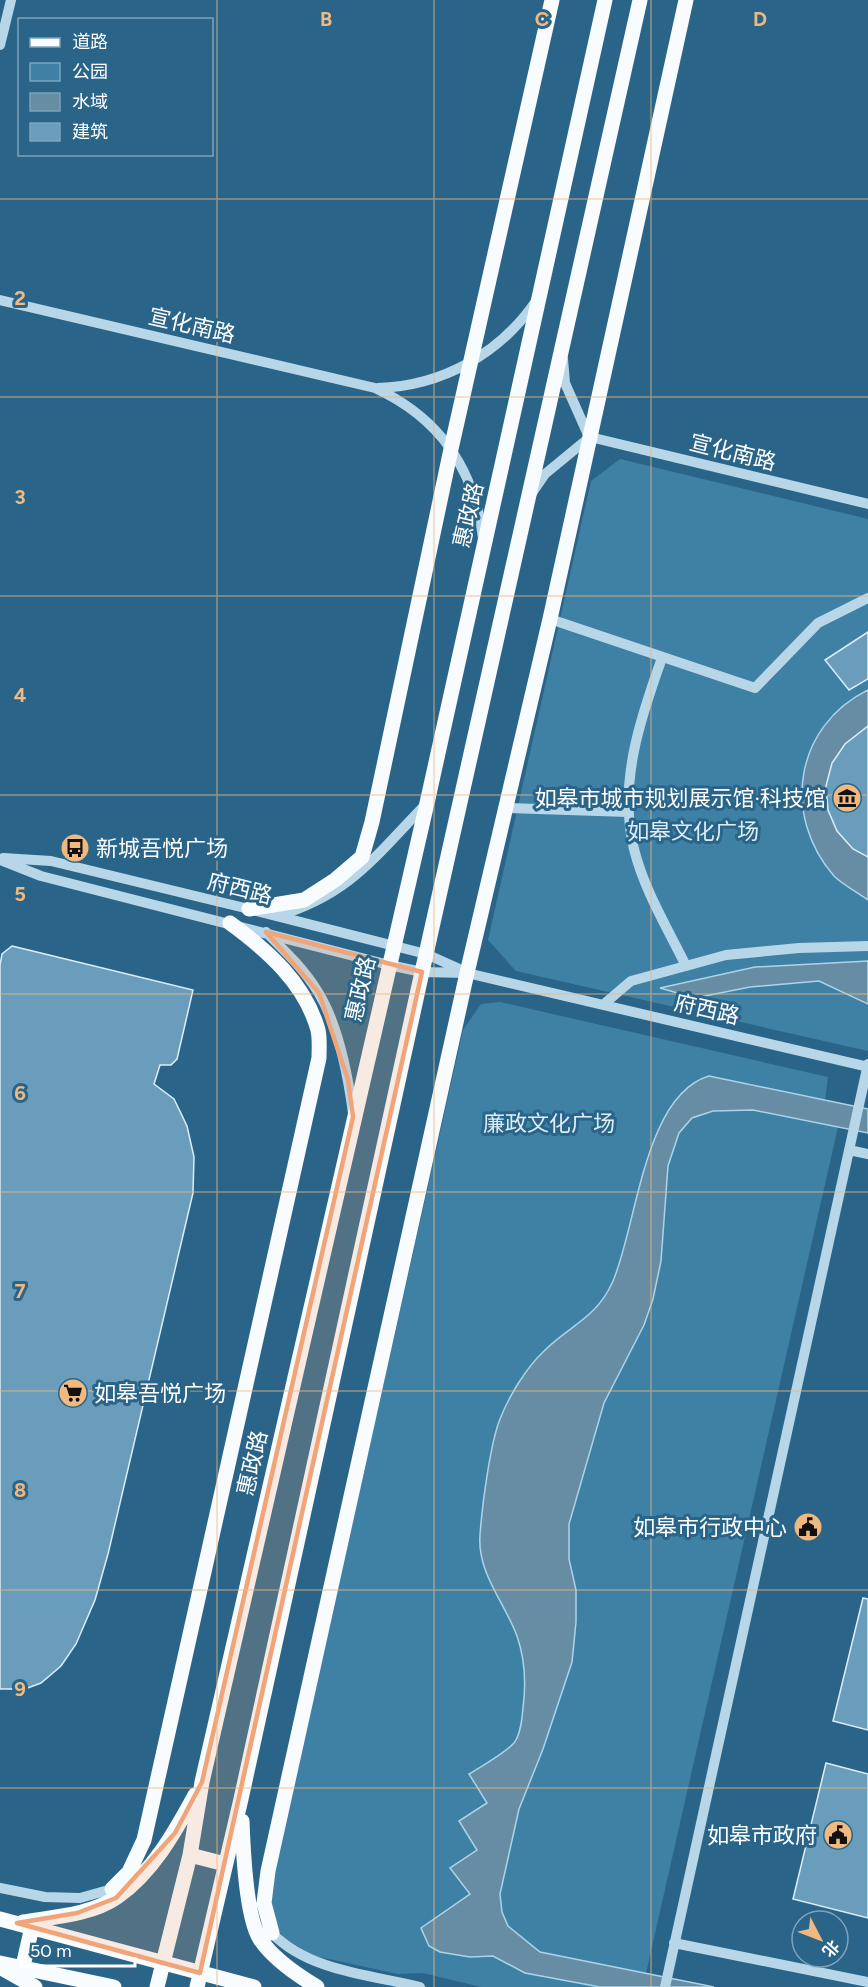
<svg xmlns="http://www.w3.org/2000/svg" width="868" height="1987" font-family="Figtree,'Noto Sans SC',sans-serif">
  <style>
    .green { fill: #3f80a5 }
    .water { fill: #668da4; stroke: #acd4e8; stroke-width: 1.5 }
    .building { fill: #6a9dbb; stroke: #dbedf7; stroke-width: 1.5 }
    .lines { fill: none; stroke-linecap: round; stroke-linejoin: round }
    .minor { stroke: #b7d7e8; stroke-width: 10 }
    .major { stroke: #f9fcfe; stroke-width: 15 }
    .marked { fill: #f2a479; fill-opacity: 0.2; stroke: #f2a479; stroke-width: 4.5; stroke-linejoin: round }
    .grid { fill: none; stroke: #efb97f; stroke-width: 1.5; stroke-opacity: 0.55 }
    .labels { text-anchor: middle; stroke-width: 6; stroke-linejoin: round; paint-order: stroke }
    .street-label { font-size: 22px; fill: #fff; stroke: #2a6589 }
    .poi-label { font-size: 22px; fill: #fff; stroke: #2a6589; text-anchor: end }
    .park-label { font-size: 22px; fill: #dbedf7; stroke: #2a6589 }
    .grid-label { font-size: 20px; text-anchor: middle; font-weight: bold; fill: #efb97f; stroke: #2a6589; stroke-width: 6; stroke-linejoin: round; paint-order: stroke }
  </style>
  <rect width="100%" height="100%" fill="#2a6589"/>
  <path class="green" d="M 620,459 L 868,519 L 868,1051 L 516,971 L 488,940 L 591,481 Z
    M 500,1002 L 828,1077 L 825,1100 L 709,1076 C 644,1095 637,1225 613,1281 C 597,1317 571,1325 544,1351 C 526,1368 510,1396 500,1419 C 490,1444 483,1507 480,1535 C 477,1573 505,1603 517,1636 C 525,1659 526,1685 523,1708 C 522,1718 521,1734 514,1743 C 504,1755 483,1765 470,1774 L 487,1803 L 470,1894 L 470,1957 L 493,1956 L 525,1973 L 600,1987 L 481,1987 L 423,1973 L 398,1974 L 301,1953 C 276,1937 270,1916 271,1888 L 463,1030 L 481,1004 Z
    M 734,1110 L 753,1110 L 838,1127 L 646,1973 L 540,1952 L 508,1926 L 502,1912 L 500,1894 L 519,1809 L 543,1749 L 572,1662 L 576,1590 L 569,1559 L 569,1524 L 604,1403 L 644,1325 L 653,1299 L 661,1261 L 668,1166 L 679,1133 L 692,1118 L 713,1111 Z"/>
  <path class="water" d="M 868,690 L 868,900 C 857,892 843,885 834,876 C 781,815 795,726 868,690 Z
    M 868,961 L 868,1004 L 819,981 L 750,987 L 695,998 L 660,988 L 755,967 Z
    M 709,1076 L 868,1109 L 868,1133 L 753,1110 L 713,1111 L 692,1118 L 679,1133 L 668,1166 L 661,1261 L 653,1299 L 644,1325 L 604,1403 L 569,1524 L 569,1559 L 576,1590 L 576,1622 L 572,1662 L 543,1749 L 519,1809 L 500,1894 L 502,1912 L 508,1926 L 540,1952 L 714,1987 L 600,1987 L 525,1973 L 493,1956 L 470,1957 L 440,1952 L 429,1946 L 421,1928 L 470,1894 L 450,1868 L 477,1850 L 459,1821 L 487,1803 L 469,1774 C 483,1765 503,1755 514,1743 C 521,1734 522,1718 523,1708 C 526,1685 525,1659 517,1636 C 505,1603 477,1573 480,1535 C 482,1507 490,1444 500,1419 C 509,1396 526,1368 544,1351 C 570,1325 597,1318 613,1281 C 637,1225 644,1095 709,1076 Z"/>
  <path class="building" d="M 868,632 L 868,679 L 849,690 L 825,660 Z
    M 868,726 L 868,857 L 853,849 L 837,831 L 828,810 L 826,786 L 832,763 L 845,744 Z
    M 12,946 L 193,990 L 177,1059 L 171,1065 L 160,1065 L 154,1084 L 174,1099 L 187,1126 L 194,1157 L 193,1193 L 184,1231 L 108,1554 L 95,1600 L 76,1644 L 61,1666 L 41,1683 L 25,1689 L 0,1689 L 0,965 L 2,954 Z
    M 863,1598 L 868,1599 L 868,1730 L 833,1721 Z
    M 826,1763 L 868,1774 L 868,1918 L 793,1899 Z"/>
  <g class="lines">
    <path class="minor" d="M 0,45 L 11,0
      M 0,300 L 375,388 C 440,418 474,468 483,538
      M 563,359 L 565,383 L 589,437
      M 378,388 C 442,386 500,354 536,301
      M 590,437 L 868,504
      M 532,493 L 545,474 L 590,437
      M 550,619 L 755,688 L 818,623 L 868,598
      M 662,658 C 640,719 618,784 634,849 C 644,890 668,929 686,966
      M 505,808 L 628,812
      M 3,858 L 51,861 L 249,909 L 426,954 L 464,971
      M 0,860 L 41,876 L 389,965 L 422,972 L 467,973 L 868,1067
      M 277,916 C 351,894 376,855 427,803
      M 266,932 C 285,951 304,969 318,992 C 338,1024 348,1076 353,1113
      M 604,1004 L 631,981 L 726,955 L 799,948 L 868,946
      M 849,1150 L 868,1154
      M 0,1888 L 45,1897 L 80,1898 L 112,1889
      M 272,1933 C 308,1971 371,1975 420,1987
      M 674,1943 L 868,1982
      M 665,1987 L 868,1064"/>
    <path class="major" d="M 249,909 L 304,900 L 335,880 L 362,857 L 372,822 L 451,449 L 552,0
      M 242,1821 C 243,1848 246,1918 260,1939 C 273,1959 297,1975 317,1987
      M 190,1855 L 225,1864
      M 112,1889 L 129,1872 L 144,1840 L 319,1058 C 319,1050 320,1039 318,1030 C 305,983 267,950 230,923
      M 0,1919 L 254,1987
      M 23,1922 C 53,1917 91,1915 117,1897 C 152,1873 175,1832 195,1795
      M 272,1933 L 264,1903 L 268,1871 L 467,973 L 550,619 L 686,0
      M 0,1963 L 114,1987
      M 23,1966 L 32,1927
      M 0,1967 L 35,1987
      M 157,1987 L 190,1855 L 202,1782 L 427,803 L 605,0
      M 197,1987 L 241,1799 L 422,972 L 640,0"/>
  </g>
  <path class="marked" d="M 266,932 L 422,972 L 200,1973 L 17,1923 L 77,1913 L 116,1898 L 175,1833 L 202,1782 L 353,1117 L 348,1080 L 319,993 Z"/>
  <path class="grid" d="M 217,0 L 217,1987M 434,0 L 434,1987M 651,0 L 651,1987M 0,199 L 868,199M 0,397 L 868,397M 0,596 L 868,596M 0,795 L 868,795M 0,994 L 868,994M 0,1192 L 868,1192M 0,1391 L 868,1391M 0,1590 L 868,1590M 0,1788 L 868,1788"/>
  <defs>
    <g id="museum-disc" transform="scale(1.5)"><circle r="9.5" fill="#efb97f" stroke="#2a6589"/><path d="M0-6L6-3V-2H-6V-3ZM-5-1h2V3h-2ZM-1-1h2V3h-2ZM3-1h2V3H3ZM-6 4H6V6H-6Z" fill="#111"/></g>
    <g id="bus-disc" transform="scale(1.5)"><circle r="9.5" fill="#efb97f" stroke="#2a6589"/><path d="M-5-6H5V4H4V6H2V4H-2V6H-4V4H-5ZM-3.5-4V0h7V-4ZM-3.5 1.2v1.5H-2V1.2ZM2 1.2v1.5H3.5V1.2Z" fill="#111"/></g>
    <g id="supermarket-disc" transform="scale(1.5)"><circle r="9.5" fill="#efb97f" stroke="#2a6589"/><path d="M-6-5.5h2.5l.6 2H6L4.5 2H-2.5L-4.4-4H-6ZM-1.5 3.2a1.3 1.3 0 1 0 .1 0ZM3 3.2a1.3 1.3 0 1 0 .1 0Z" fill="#111"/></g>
    <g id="civic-disc" transform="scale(1.5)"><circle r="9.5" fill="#efb97f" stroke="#2a6589"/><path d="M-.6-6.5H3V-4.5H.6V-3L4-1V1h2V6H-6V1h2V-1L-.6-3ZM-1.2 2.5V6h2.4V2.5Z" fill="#111"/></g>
  </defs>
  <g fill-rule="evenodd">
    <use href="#museum-disc" x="847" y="798"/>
    <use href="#bus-disc" x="75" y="848"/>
    <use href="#supermarket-disc" x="73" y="1393"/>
    <use href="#civic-disc" x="808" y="1527"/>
    <use href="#civic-disc" x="838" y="1835"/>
  </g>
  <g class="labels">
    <g class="street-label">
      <text transform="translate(192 325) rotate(13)" y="8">宣化南路</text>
      <text transform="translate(733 452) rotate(14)" y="8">宣化南路</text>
      <text transform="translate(468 515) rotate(-77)" y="8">惠政路</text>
      <text transform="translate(240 888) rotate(14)" y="8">府西路</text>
      <text transform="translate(360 989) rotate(-77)" y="8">惠政路</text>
      <text transform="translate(707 1009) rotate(13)" y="8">府西路</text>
      <text transform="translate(252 1463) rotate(-77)" y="8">惠政路</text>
    </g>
    <g class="poi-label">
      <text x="826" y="806">如皋市城市规划展示馆·科技馆</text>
      <text x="96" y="856" text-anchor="start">新城吾悦广场</text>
      <text x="94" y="1401" text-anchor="start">如皋吾悦广场</text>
      <text x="787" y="1535">如皋市行政中心</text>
      <text x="817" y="1843">如皋市政府</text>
    </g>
    <g class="park-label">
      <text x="693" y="839">如皋文化广场</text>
      <text x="549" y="1131">廉政文化广场</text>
    </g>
  </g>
  <g class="grid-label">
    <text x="326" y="26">B</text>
    <text x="542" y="26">C</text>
    <text x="760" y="26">D</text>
    <text x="20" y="305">2</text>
    <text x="20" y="504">3</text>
    <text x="20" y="702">4</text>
    <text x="20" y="901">5</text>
    <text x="20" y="1100">6</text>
    <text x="20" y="1298">7</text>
    <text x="20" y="1497">8</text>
    <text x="20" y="1696">9</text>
  </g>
  <rect x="18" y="18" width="195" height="138" fill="#2a6589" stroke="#7fa3b8" stroke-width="1.5"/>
  <rect x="30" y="38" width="30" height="9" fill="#f9fcfe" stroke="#7fa3b8" stroke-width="1.5"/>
  <text x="72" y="48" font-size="18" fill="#ffffff">道路</text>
  <rect x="30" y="63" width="30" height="18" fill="#3f80a5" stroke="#7fa3b8" stroke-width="1.5"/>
  <text x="72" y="78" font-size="18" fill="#ffffff">公园</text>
  <rect x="30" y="93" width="30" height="18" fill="#668da4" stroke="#7fa3b8" stroke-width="1.5"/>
  <text x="72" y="108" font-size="18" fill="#ffffff">水域</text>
  <rect x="30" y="123" width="30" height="18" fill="#6a9dbb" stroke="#7fa3b8" stroke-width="1.5"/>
  <text x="72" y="138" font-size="18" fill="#ffffff">建筑</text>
  <g transform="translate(820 1939) rotate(132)"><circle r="28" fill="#2a6589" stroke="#7fa3b8" stroke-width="1.5"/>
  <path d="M0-4.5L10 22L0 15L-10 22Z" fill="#efb97f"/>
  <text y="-9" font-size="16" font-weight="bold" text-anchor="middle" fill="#ffffff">北</text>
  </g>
  <path d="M21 1957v9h114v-9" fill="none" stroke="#ffffff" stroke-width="3"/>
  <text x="30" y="1957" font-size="18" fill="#ffffff" stroke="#2a6589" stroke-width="4.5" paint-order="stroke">50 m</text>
</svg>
